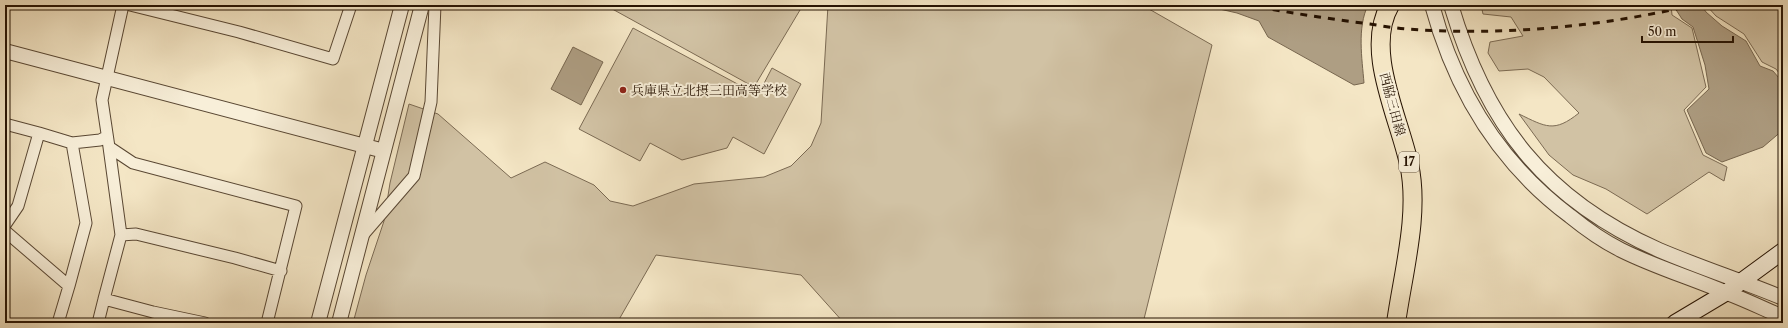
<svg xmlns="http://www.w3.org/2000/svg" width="1788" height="328" font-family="'Libre Caslon Text','Noto Serif JP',serif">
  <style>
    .green { fill: #d1c2a4; stroke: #7b6a53 }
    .water { fill: #ae9e83; stroke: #77664f }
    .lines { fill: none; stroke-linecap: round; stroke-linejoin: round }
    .minor-casing { stroke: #594733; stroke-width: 13 }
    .tertiary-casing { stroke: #594733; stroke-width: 16 }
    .secondary-casing { stroke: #251202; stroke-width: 18 }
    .primary-casing { stroke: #251202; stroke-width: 20 }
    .minor { stroke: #f8efd9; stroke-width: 11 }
    .tertiary { stroke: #f8efd9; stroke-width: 14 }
    .secondary { stroke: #f8efd9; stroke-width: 16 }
    .primary { stroke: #f4e6c5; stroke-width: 18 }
    .rail { stroke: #251202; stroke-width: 3; stroke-dasharray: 7 7; stroke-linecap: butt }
    .poi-dot { fill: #8f2418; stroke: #f8efd9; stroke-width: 1.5 }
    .labels { text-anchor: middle; stroke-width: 4; stroke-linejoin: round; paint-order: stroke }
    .shield { fill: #f8efd9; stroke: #645442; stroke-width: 1 }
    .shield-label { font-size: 12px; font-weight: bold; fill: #251202 }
    .poi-label { font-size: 13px; fill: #251202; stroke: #f8efd9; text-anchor: start }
    .street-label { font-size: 13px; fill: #251202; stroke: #f8efd9 }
  </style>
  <rect width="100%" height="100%" fill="#f4e6c5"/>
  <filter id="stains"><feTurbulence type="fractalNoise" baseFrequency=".005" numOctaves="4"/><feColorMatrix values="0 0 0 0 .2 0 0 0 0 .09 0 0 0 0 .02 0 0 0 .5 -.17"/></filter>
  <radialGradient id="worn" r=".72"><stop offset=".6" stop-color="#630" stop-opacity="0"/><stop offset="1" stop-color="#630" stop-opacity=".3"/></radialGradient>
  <path class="green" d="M 605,5 L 803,5 L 754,87 Z
    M 828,5 L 1142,5 L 1212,45 L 1143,323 L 844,323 L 801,275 L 656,255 L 617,323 L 353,323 L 366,275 L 384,221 L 390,183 L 409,104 L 438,114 L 511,178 L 545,162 L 594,185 L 610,201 L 633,206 L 694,184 L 764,177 L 791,166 L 811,146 L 821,123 Z
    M 1481,5 L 1671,5 L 1672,15 L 1692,28 L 1706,87 L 1684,110 L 1703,155 L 1727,167 L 1724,181 L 1709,172 L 1647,214 L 1606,189 L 1573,175 L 1549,155 L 1519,114 C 1546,127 1554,133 1579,113 L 1544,77 L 1528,69 L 1499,71 L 1488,53 L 1490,42 L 1523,36 L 1511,17 L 1483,14 Z
    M 1706,5 L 1720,5 L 1722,7 L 1730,5 L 1783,5 L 1783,78 L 1776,69 L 1762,62 L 1744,34 L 1716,16 Z
    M 633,28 L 758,95 L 772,68 L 801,84 L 764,154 L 733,137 L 727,148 L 682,160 L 650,143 L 640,161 L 579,129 Z"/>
  <path class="water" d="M 1202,5 L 1368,5 C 1357,28 1362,58 1364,83 L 1354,85 L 1268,37 L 1259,21 L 1237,13 Z
    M 1673,5 L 1701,5 L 1706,12 L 1722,26 L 1746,41 L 1760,66 L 1773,71 L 1779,78 L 1782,93 L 1781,108 L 1783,111 L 1783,130 L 1763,147 L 1722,162 L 1706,153 L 1687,110 L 1709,89 L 1705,65 L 1693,27 L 1682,19 Z
    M 573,47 L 603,62 L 581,105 L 551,89 Z"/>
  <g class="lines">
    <g class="minor-casing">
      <path id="minor" d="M 123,5 L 102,100 L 109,147 L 133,163 L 296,206 L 267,323
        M 130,5 L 239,32 L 333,59 L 351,5
        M 5,124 L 39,133 L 72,143 L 100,140 L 106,137
        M 109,147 L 121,235
        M 5,225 L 18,206 L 39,133
        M 5,231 L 69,286 L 58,323
        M 363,235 L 414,176 L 431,102 L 435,5
        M 69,286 L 86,223 L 72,143
        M 98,323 L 104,299
        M 205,323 L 153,312 L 104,299 L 121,235 L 136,234 L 235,258 L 281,271"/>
    </g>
    <g class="tertiary-casing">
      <path id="tertiary" d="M 1432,5 C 1455,90 1499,163 1570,216 C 1586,229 1603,241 1621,250 C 1655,267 1692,278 1727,293 C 1746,300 1764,309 1783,317
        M 1451,5 C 1486,123 1544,199 1659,250 C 1699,267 1742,281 1783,298
        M 5,51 L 384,151
        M 318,323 L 402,5
        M 339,323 L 422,5"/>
    </g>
    <g class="secondary-casing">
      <path id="secondary" d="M 1675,323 L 1727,292 L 1783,251"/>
    </g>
    <g class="primary-casing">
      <path id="primary" d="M 1390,5 C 1364,50 1399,117 1409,164 C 1420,213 1403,273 1396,323"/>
    </g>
    <use href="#minor" class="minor"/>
    <use href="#tertiary" class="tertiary"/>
    <use href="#secondary" class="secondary"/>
    <use href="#primary" class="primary"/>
    <path class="rail" d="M 1245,5 C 1287,12 1328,19 1370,24 C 1382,26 1394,28 1406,29 C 1502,36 1600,27 1694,5"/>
  </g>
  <circle class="poi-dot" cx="623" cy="90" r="4"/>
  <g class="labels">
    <rect class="shield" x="1399" y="152" width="20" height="20" rx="3"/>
    <g class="shield-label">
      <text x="1409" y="166">17</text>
    </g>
    <g class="poi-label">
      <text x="631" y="95">兵庫県立北摂三田高等学校</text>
    </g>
    <g class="street-label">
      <text transform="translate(1393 104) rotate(75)" y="5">西脇三田線</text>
    </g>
  </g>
  <rect width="1788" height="328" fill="none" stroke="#f4e6c5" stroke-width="20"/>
  <rect x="6" y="6" width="1776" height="316" fill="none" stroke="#251202" stroke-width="2"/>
  <rect x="10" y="10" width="1768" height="308" fill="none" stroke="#251202"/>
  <path d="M1642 36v6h91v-6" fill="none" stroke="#251202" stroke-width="2"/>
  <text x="1648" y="36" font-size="12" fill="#251202" stroke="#f8efd9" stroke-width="3" paint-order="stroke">50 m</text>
  <rect width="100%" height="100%" filter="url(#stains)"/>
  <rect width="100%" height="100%" fill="url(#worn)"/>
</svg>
